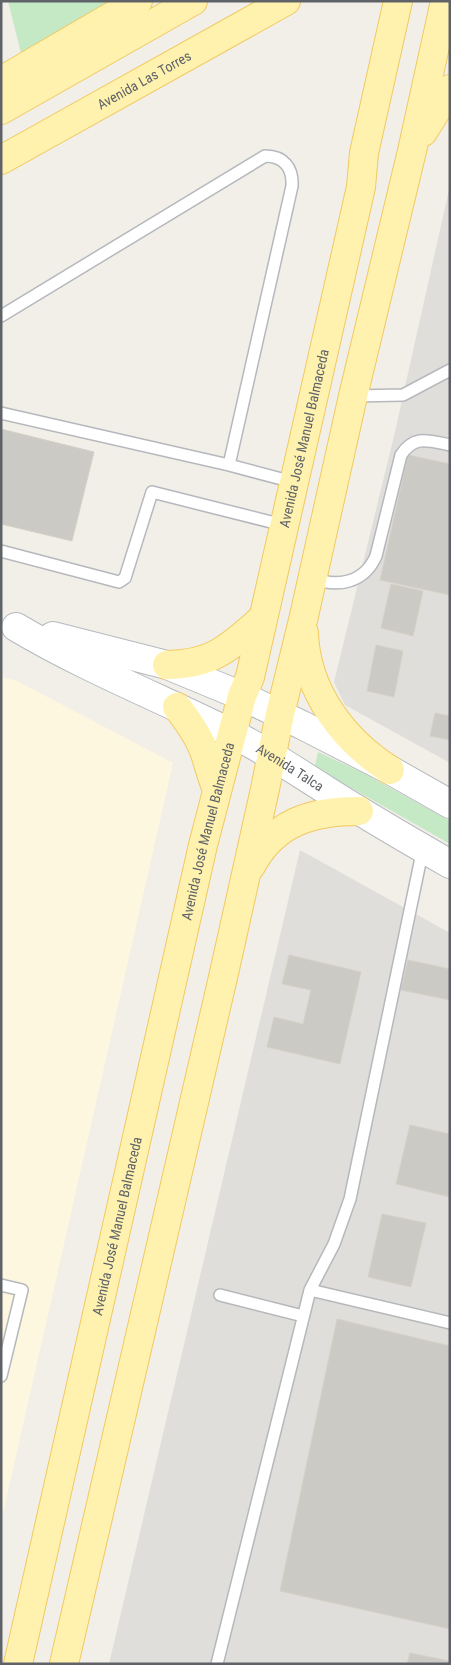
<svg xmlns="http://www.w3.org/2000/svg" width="451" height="1665" font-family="'Roboto Condensed',sans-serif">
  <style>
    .commercial { fill: #fef7e0 }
    .industrial { fill: #e0deda }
    .green { fill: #c5e8c5 }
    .building { fill: #cccac5; stroke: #d6d1c6 }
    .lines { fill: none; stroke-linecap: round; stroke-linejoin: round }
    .lane-casing { stroke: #b5b8bc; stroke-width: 14 }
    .secondary-casing { stroke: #b6babf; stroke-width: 30 }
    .primary-casing { stroke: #f2c960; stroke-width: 30 }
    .lane { stroke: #fff; stroke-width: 11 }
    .secondary { stroke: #fff; stroke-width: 28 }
    .primary { stroke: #fff2af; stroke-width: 28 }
    .labels { text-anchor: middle; stroke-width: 5; stroke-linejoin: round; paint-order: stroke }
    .street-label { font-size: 14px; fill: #5f6368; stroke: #fff }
  </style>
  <rect width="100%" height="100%" fill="#f1efe8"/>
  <path class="commercial" d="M 1,677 L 17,681 L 173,763 L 1,1522 Z"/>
  <path class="industrial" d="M 450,185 L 450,763 L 345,705 L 334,682 L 394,436 Z
    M 300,850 L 450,933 L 450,1664 L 109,1664 Z"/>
  <path class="green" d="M 8,1 L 119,1 L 22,57 Z
    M 318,752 L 365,774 L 450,821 L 450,844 L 327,774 L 315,766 Z"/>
  <path class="building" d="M 1,429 L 94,452 L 72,541 L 1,524 Z
    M 408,455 L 450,464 L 450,595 L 380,580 Z
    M 391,584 L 423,591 L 413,636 L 381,628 Z
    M 376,645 L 403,651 L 394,697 L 367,691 Z
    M 435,713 L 450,716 L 450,740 L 430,736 Z
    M 289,955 L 361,972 L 340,1064 L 267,1047 L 274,1017 L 303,1024 L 311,990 L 282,984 Z
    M 408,960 L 450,969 L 450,1000 L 401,990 Z
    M 410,1125 L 450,1134 L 450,1197 L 396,1184 Z
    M 382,1214 L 426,1223 L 411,1287 L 368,1277 Z
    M 337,1319 L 450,1346 L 450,1629 L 280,1591 Z
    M 410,1653 L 450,1661 L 450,1664 L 407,1664 Z"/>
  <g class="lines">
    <g class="lane-casing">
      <path id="lane" d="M 1,316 L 265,156 C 284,156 293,168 292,186 L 229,465
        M 353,396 L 403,395 L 450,370
        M 1,413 L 229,465 L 293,482
        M 1,551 L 119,582 L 125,578 L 152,492 L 283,525
        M 312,578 C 338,588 364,583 376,556 L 401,455 C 415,434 429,441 450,445
        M 1,1285 L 22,1290 L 1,1376
        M 310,1290 L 450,1323
        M 220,1295 L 303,1316
        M 217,1664 L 310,1290 L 334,1244 L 350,1199 L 423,848"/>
    </g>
    <g class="secondary-casing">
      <g id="secondary">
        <path id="s1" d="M 16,627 C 85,668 160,698 233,734 C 265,750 296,771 326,790 C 367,816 408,840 450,864"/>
        <path d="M 53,636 L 167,665 L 242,696 L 302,725 L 390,770 L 450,804"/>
      </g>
    </g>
    <g class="primary-casing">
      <g id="primary">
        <path d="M 1,81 L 138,1"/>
        <path d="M 1,110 L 193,1"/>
        <path d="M 423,132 L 450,89"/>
        <path id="s2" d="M 1,160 L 286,1"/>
        <path d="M 304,633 C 306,691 343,740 390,770"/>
        <path d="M 167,665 C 214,664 228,648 262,619"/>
        <path d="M 177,707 C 188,721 198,735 204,751 C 209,764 211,777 217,789"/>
        <path d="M 251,866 C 274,822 312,811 359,811"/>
        <path id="s3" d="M 18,1664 L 203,845 L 242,696 L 250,677 L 361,187 L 364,153 L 398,1"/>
        <path d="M 64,1664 L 224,973 L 265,789 L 280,714 L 304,616 L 353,396 L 412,151 L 445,1"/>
      </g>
    </g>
    <use href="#lane" class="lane"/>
    <use href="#secondary" class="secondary"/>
    <use href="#primary" class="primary"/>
  </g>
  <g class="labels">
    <g class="street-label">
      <text dy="5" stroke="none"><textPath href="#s2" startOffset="164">Avenida Las Torres</textPath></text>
      <text dy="5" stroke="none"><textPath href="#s3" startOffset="1259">Avenida José Manuel Balmaceda</textPath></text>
      <text dy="5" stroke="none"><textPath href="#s1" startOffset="308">Avenida Talca</textPath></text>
      <text dy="5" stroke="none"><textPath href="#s3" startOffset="854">Avenida José Manuel Balmaceda</textPath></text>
      <text dy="5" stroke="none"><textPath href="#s3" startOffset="449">Avenida José Manuel Balmaceda</textPath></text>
    </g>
  </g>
  <rect width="451" height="1665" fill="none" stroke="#5f6368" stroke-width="5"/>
</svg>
